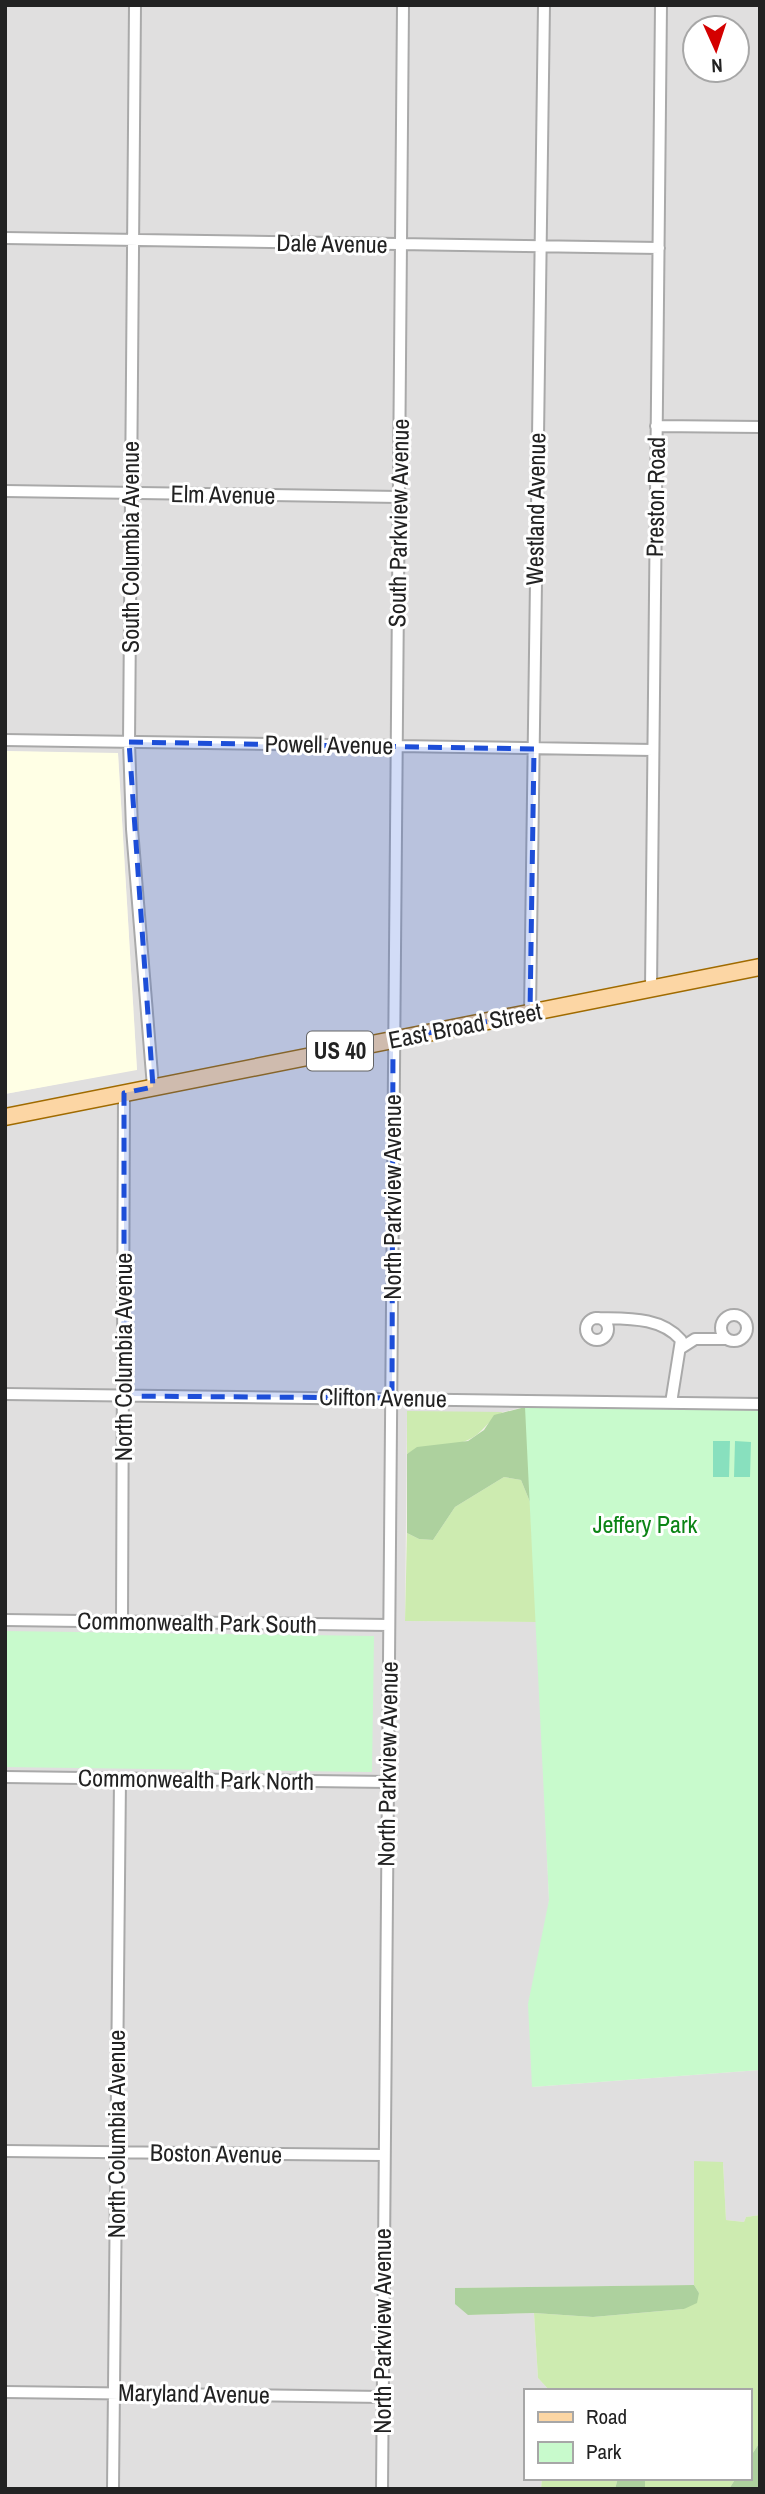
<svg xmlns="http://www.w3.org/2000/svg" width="765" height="2494" font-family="'Archivo Narrow',sans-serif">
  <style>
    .residential { fill: #e0dfdf; fill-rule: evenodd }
    .education { fill: #ffffe5 }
    .grass { fill: #cdebb0 }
    .forest { fill: #add19e }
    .park { fill: #c8facc }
    .pitch { fill: #88e0be }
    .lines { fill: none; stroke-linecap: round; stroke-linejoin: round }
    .street-casing { stroke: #a9a9a9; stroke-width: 14 }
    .primary-casing { stroke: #a06b00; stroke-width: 19 }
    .street { stroke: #fff; stroke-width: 10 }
    .primary { stroke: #fcd6a4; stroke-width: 16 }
    .marked { fill: #1d4ed8; fill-opacity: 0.2; stroke: #1d4ed8; stroke-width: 5; stroke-dasharray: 14 9; stroke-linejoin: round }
    .labels { text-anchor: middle; stroke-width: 6; stroke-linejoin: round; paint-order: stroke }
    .shield { fill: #fff; stroke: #646464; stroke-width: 2 }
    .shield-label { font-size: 23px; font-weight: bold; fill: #222 }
    .street-label { font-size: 24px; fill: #222; stroke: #fff }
    .park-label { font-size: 24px; fill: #0c8416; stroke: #fff }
  </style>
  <rect width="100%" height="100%" fill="#f2efe9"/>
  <path class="residential" d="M 5,5 L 760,5 L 760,1405 L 525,1407 L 503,1412 L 407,1412 L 405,1621 L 537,1622 L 549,1900 L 532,2087 L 760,2070 L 760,2215 L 746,2217 L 744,2222 L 726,2220 L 723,2162 L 695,2162 L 694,2285 L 455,2288 L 468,2315 L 534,2313 L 538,2378 L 550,2391 L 525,2391 L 525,2478 L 542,2478 L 541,2489 L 5,2489 L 5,1094 L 137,1069 L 118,754 L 5,751 ZM 695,28 L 737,28 L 737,70 L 695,70 Z"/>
  <path class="education" d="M 5,751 L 118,753 L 137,1070 L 5,1094 Z"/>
  <path class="grass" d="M 407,1411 L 503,1412 C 489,1418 483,1434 468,1440 C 448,1449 426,1442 407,1454 Z
    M 504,1477 L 521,1480 L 530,1502 L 537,1622 L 405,1621 L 407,1533 L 419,1539 L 433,1540 L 455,1507 Z
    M 694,2161 L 723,2162 L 726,2220 L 744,2222 L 746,2217 L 760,2215 L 760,2442 L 749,2459 L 749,2391 L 550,2391 L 538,2378 L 534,2313 L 593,2317 L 684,2309 L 699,2293 L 694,2285 Z
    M 542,2478 L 618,2478 L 615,2489 L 541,2489 Z
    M 645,2478 L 736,2478 L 729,2489 L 645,2489 Z"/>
  <path class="forest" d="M 525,1407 L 674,1408 L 536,1609 L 530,1502 L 521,1480 L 504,1477 L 455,1507 L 433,1540 L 419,1539 L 407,1533 L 407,1454 L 417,1447 L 468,1441 L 484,1430 L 494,1415 Z
    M 694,2285 L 699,2293 L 697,2303 L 684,2309 L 593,2317 L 534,2313 L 468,2315 L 455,2304 L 455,2288 Z
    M 760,2442 L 760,2489 L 729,2489 L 736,2478 L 749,2478 L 749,2459 Z
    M 618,2478 L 645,2478 L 645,2489 L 615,2489 Z"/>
  <path class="park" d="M 760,1405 L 760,2070 L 532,2087 L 528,2004 L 549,1900 L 525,1407 Z
    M 5,1631 L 374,1636 L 372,1772 L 5,1767 Z"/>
  <path class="pitch" d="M 713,1441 L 730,1441 L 729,1477 L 713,1477 Z
    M 735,1441 L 751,1442 L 750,1477 L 734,1477 Z"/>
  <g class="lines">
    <g class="street-casing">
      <path id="street" d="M 135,5 L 129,742 L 132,829 L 153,1087
        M 5,238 L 659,248
        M 656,426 L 760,427
        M 5,491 L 399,497
        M 5,740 L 653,750
        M 651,989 L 661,5
        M 530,1013 L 544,5
        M721 1328a13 13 0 1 1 26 0a13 13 0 1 1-26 0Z
        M586 1329a11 11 0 1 1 22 0a11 11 0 1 1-22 0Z
        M 596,1318 C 626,1319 660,1316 681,1340 L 671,1403
        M 681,1348 L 695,1339 L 727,1339
        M 5,1394 L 760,1404
        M 5,1620 L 389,1625
        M 122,1622 L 124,1093
        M 5,1777 L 387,1782
        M 5,2151 L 384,2155
        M 5,2392 L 383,2397
        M 113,2489 L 120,1779
        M 382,2489 L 403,5"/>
    </g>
    <g class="primary-casing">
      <path id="primary" d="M 5,1117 L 760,967"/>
    </g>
    <use href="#street" class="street"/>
    <use href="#primary" class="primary"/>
  </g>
  <path class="marked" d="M 129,742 L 534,749 L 530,1013 L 393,1040 L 392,1398 L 124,1396 L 124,1093 L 153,1087 Z"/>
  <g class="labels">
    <rect class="shield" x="307" y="1031.5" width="66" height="39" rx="5"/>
    <g class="shield-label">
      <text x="340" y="1059">US 40</text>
    </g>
    <g class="street-label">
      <text transform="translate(332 244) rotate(1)" y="8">Dale Avenue</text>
      <text transform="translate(223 495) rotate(1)" y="8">Elm Avenue</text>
      <text transform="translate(656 497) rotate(-89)" y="8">Preston Road</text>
      <text transform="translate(536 509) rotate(-89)" y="8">Westland Avenue</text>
      <text transform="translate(399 523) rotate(-89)" y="8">South Parkview Avenue</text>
      <text transform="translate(131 547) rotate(-90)" y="8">South Columbia Avenue</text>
      <text transform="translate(329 745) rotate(1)" y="8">Powell Avenue</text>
      <text transform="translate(465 1026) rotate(-11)" y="8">East Broad Street</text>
      <text transform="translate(393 1197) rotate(-90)" y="8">North Parkview Avenue</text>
      <text transform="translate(124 1357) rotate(-90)" y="8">North Columbia Avenue</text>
      <text transform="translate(383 1398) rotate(1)" y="8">Clifton Avenue</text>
      <text transform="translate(197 1623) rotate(1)" y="8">Commonwealth Park South</text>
      <text transform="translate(388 1764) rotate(-89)" y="8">North Parkview Avenue</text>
      <text transform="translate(196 1780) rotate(1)" y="8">Commonwealth Park North</text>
      <text transform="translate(117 2134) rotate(-90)" y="8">North Columbia Avenue</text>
      <text transform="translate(216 2154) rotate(1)" y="8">Boston Avenue</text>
      <text transform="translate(383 2331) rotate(-90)" y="8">North Parkview Avenue</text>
      <text transform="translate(194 2394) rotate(1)" y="8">Maryland Avenue</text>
    </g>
    <g class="park-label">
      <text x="645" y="1533">Jeffery Park</text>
    </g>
  </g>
  <rect width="765" height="2494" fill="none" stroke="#222222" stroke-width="14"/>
  <rect x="524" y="2389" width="228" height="91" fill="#ffffff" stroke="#a7a7a7" stroke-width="2"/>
  <rect x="538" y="2412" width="35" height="10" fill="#fcd6a4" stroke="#a7a7a7" stroke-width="2"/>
  <text x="586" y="2424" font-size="21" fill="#222222">Road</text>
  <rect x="538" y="2442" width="35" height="21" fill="#c8facc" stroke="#a7a7a7" stroke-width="2"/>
  <text x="586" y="2459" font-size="21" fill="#222222">Park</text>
  <g transform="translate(716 49) rotate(177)"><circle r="33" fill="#ffffff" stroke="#a7a7a7" stroke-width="2"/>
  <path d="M0-5L12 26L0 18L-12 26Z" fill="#d40000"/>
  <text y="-10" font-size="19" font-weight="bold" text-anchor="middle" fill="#222222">N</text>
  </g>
</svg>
